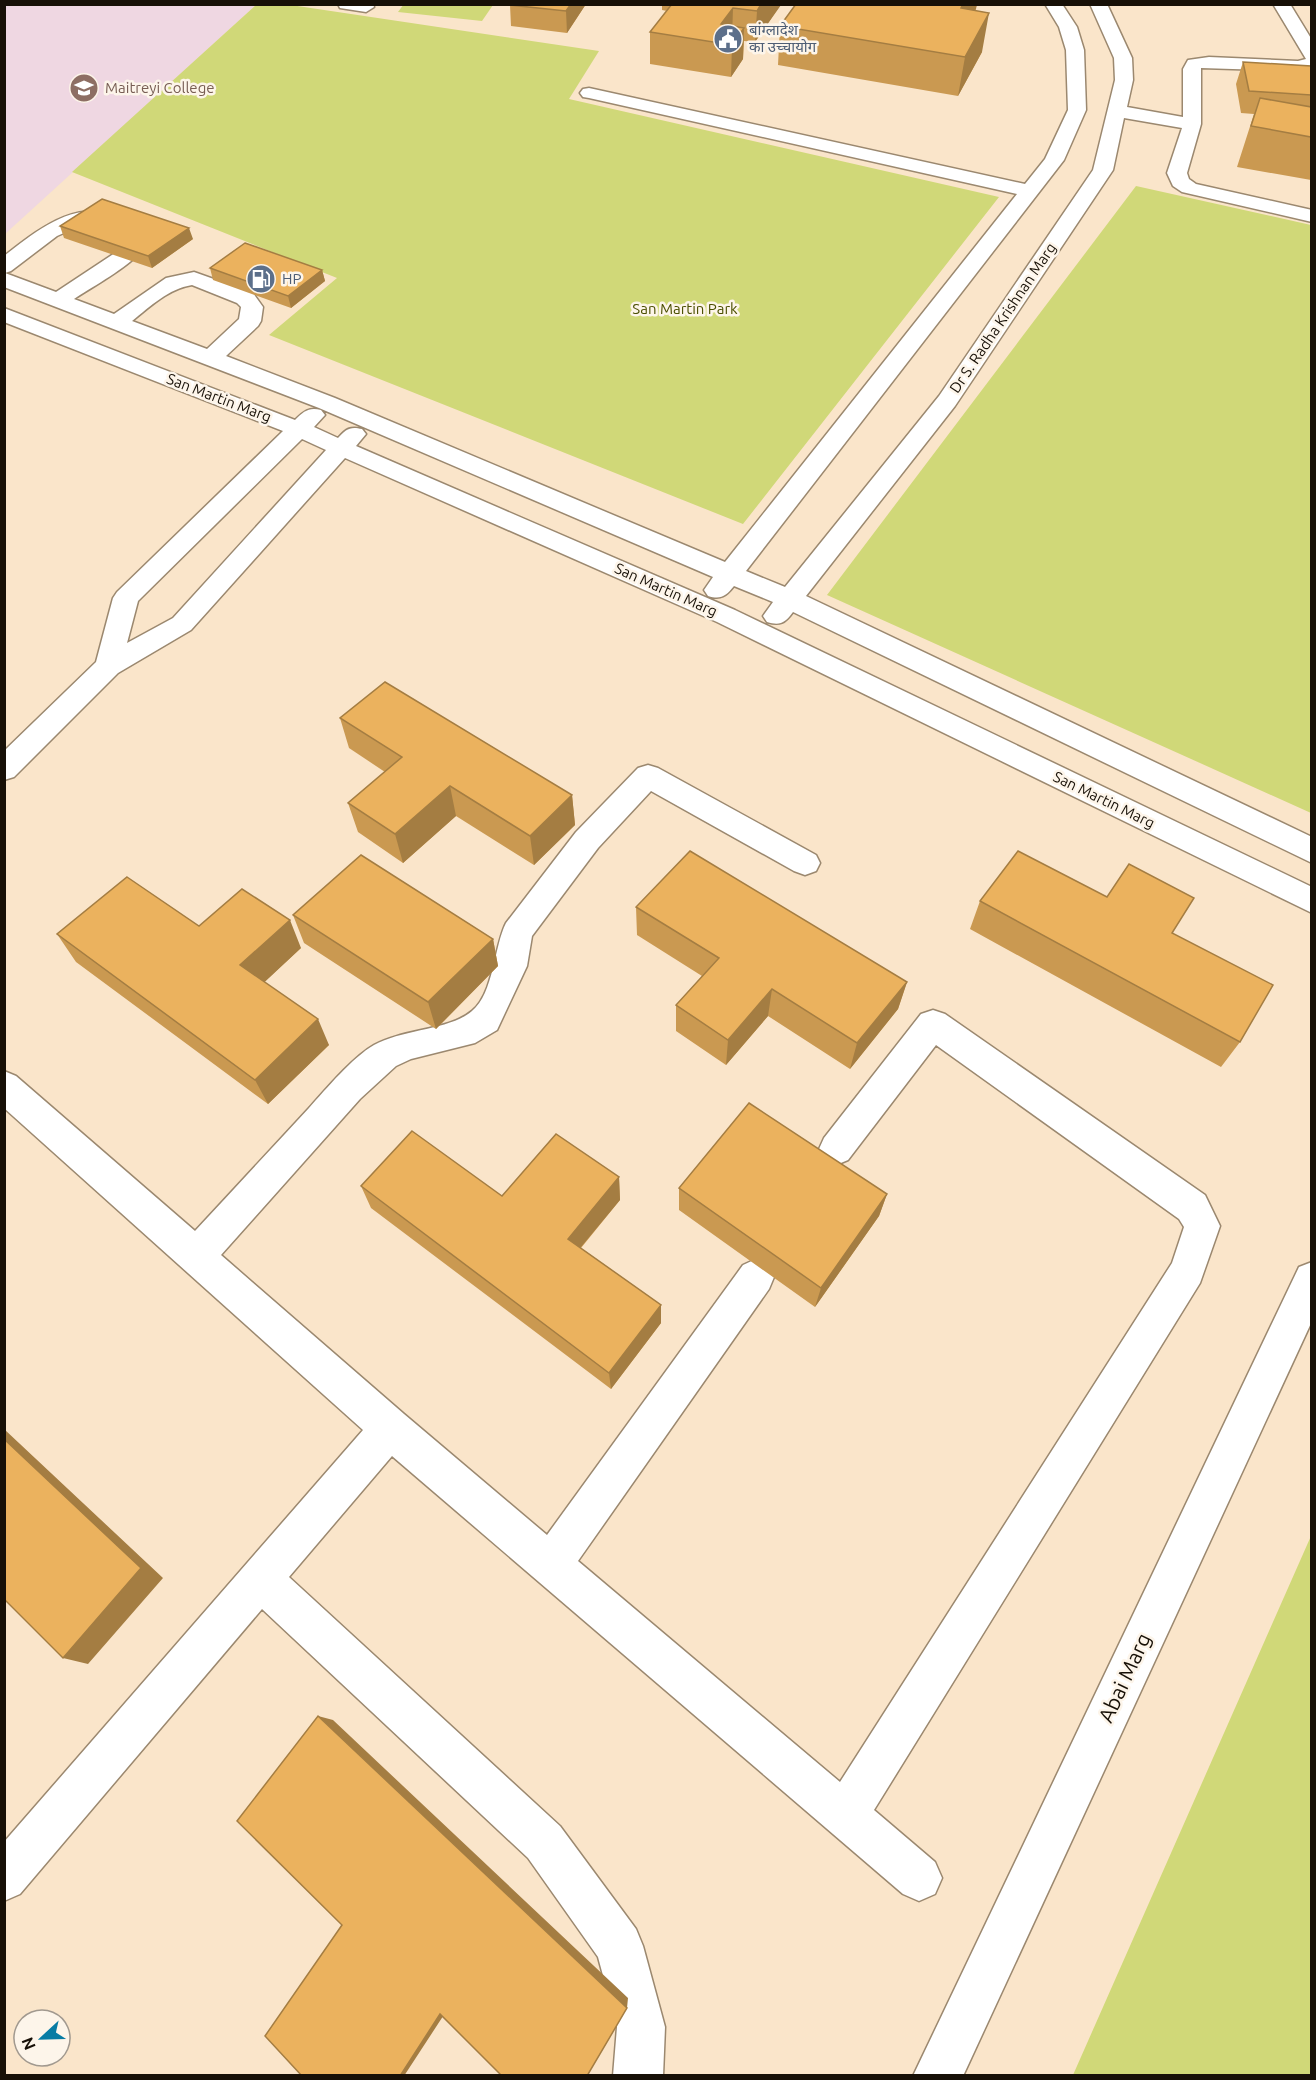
<svg xmlns="http://www.w3.org/2000/svg" width="1316" height="2080" font-family="Ubuntu,'Noto Sans Devanagari',sans-serif">
  <style>
    .education { fill: #efd7e2 }
    .green { fill: #d0d878 }
    .lines { fill: none; stroke-linecap: round; stroke-linejoin: round }
    .minor-casing { stroke: #9b886f; stroke-width: 3 }
    .minor { fill: #fff; fill-rule: evenodd }
    .wall { fill: #ca9951 }
    .shaded-wall { fill: #a47d42 }
    .building { fill: #ebb25e; stroke: #a47d42; stroke-width: 1.5 }
    .labels { text-anchor: middle; stroke-width: 5; stroke-linejoin: round; paint-order: stroke }
    .far-service-label { font-size: 15px; fill: #4e5e75; stroke: #fdf5ea; text-anchor: start }
    .far-education-label { font-size: 15px; fill: #785e54; stroke: #fdf5ea; text-anchor: start }
    .far-park-label { font-size: 15px; fill: #4b4f01; stroke: #fdf5ea }
    .far-street-label { font-size: 15px; fill: #171007; stroke: #fdf5ea }
    .near-street-label { font-size: 21px; fill: #171007; stroke: #fdf5ea }
  </style>
  <rect width="100%" height="100%" fill="#fae5ca"/>
  <path class="education" d="M 5,4 L 256,4 L 256,5 L 5,234 Z"/>
  <path class="green" d="M 284,4 L 599,51 L 569,99 L 999,197 L 743,524 L 269,335 L 337,278 L 72,172 L 256,5 Z
    M 404,4 L 493,4 L 493,5 L 482,21 L 398,12 Z
    M 1136,186 L 1311,225 L 1311,813 L 827,595 Z
    M 1311,1536 L 1311,2075 L 1073,2075 Z"/>
  <g class="lines">
    <g class="minor-casing">
      <path id="minor" d="M 338,4 L 373,4 L 374,7 L 366,12 L 340,8 Z
        M 1045,4 L 1062,4 L 1077,27 L 1084,50 L 1086,110 L 1064,160 L 746,571 L 785,587 L 939,396 L 1093,170 L 1115,80 L 1114,58 L 1090,4 L 1107,4 L 1132,58 L 1133,80 L 1127,107 L 1183,117 L 1183,69 L 1188,60 L 1209,57 L 1298,61 L 1306,59 L 1273,4 L 1290,4 L 1312,40 L 1312,68 L 1298,71 L 1201,68 L 1201,124 L 1187,173 L 1189,179 L 1196,184 L 1312,210 L 1312,222 L 1182,192 L 1173,186 L 1167,173 L 1182,128 L 1124,118 L 1113,170 L 955,406 L 806,596 L 1312,837 L 1312,863 L 793,612 C 785,623 780,626 767,622 L 763,616 L 773,602 L 734,586 C 726,596 721,600 708,596 L 704,590 L 713,577 L 319,408 L 4,287 L 4,256 C 43,226 78,197 129,218 C 137,221 148,223 153,230 C 150,257 96,284 74,299 L 114,314 L 166,278 L 194,272 L 253,293 L 263,307 L 261,321 L 258,326 L 226,356 L 335,398 L 725,562 L 1017,194 L 589,98 L 583,97 L 580,93 L 583,89 L 589,88 L 1025,184 L 1045,159 L 1068,110 L 1066,50 L 1059,27 ZM 89,222 L 104,222 L 132,233 L 127,245 L 56,292 L 5,273 L 11,271 L 57,236 ZM 192,285 L 237,303 L 241,307 L 239,319 L 207,349 L 132,321 C 151,306 168,289 192,285 Z
        M 4,308 L 295,420 C 304,411 309,407 321,410 L 325,415 L 314,427 L 338,438 C 346,429 350,426 362,429 L 366,434 L 356,446 L 735,610 L 1312,887 L 1312,913 L 717,622 L 345,458 L 191,630 L 118,673 L 14,777 L 4,780 L 4,751 L 96,662 L 113,598 L 117,592 L 283,431 L 4,322 ZM 302,439 L 326,450 L 173,618 L 127,643 L 138,601 Z
        M 648,765 L 658,768 L 816,855 L 820,863 L 816,871 L 805,875 L 794,871 L 651,791 L 598,848 L 532,936 L 527,966 L 497,1030 L 475,1043 L 411,1059 L 396,1066 L 360,1099 L 221,1255 L 404,1414 L 547,1535 L 743,1265 L 756,1259 L 769,1265 L 774,1277 L 769,1289 L 578,1561 L 840,1782 L 1172,1263 L 1184,1227 L 1179,1219 L 936,1045 L 848,1160 L 836,1165 L 824,1160 L 819,1149 L 824,1138 L 921,1014 L 933,1010 L 945,1014 L 1205,1195 L 1220,1226 L 1200,1283 L 874,1810 L 935,1862 L 942,1878 L 935,1894 L 919,1901 L 903,1894 L 392,1456 L 289,1577 L 560,1826 L 636,1929 L 643,1946 L 665,2027 L 663,2076 L 613,2076 L 617,2027 L 598,1957 L 528,1858 L 262,1609 L 20,1894 L 4,1901 L 4,1842 L 363,1430 L 4,1108 L 4,1071 L 16,1076 L 195,1231 C 233,1190 271,1149 309,1108 C 326,1089 353,1057 374,1045 C 403,1029 450,1030 472,1011 C 494,993 494,946 506,923 L 576,832 L 638,768 Z
        M 1312,1262 L 1312,1321 L 963,2076 L 913,2076 L 1299,1267 Z"/>
    </g>
    <use href="#minor" class="minor"/>
  </g>
  <path class="wall" d="M 586,4 L 567,33 L 511,26 L 510,5 Z
    M 662,4 L 781,4 L 755,42 L 744,41 L 743,59 L 731,77 L 650,64 L 650,32 L 667,11 L 662,10 Z
    M 796,4 L 977,4 L 975,11 L 982,52 L 958,96 L 778,65 L 780,26 Z
    M 1243,62 L 1311,66 L 1311,180 L 1237,167 L 1254,114 L 1241,113 L 1236,84 Z
    M 60,226 L 193,239 L 152,268 L 64,238 Z
    M 210,268 L 322,270 L 325,281 L 291,308 L 213,280 Z
    M 340,718 L 572,795 L 575,825 L 534,865 L 456,816 L 403,863 L 358,832 L 348,803 L 385,772 L 349,748 Z
    M 980,901 L 1173,933 L 1240,1042 L 1221,1067 L 970,929 Z
    M 636,907 L 907,982 L 898,1009 L 850,1069 L 768,1016 L 726,1065 L 676,1031 L 676,1005 L 702,976 L 637,935 Z
    M 293,915 L 493,939 L 498,966 L 436,1029 L 304,943 Z
    M 199,926 L 301,948 L 264,982 L 329,1045 L 268,1104 L 76,962 L 57,934 Z
    M 619,1177 L 620,1200 L 581,1248 L 661,1305 L 661,1323 L 611,1389 L 371,1208 L 361,1186 L 502,1196 Z
    M 679,1188 L 887,1194 L 879,1216 L 815,1307 L 679,1210 Z"/>
  <path class="shaded-wall" d="M 571,4 L 586,4 L 567,33 L 566,11 Z
    M 761,4 L 781,5 L 755,42 L 757,11 Z
    M 963,4 L 977,4 L 976,9 L 954,47 L 961,8 Z
    M 733,8 L 732,39 L 721,24 Z
    M 989,13 L 982,52 L 958,96 L 965,57 Z
    M 744,28 L 743,59 L 731,77 L 732,45 Z
    M 189,228 L 193,239 L 152,268 L 148,256 Z
    M 322,270 L 325,281 L 291,308 L 288,296 Z
    M 450,786 L 456,816 L 403,863 L 395,834 Z
    M 572,795 L 575,825 L 534,865 L 530,836 Z
    M 290,920 L 301,948 L 254,992 L 240,965 Z
    M 493,939 L 498,966 L 436,1029 L 428,1002 Z
    M 907,982 L 898,1009 L 850,1069 L 857,1043 Z
    M 772,989 L 768,1016 L 726,1065 L 728,1040 Z
    M 318,1019 L 329,1045 L 268,1104 L 255,1080 Z
    M 619,1177 L 620,1200 L 571,1259 L 568,1239 Z
    M 887,1194 L 879,1216 L 815,1307 L 821,1288 Z
    M 661,1305 L 661,1323 L 611,1389 L 609,1373 Z
    M 4,1429 L 163,1578 L 88,1664 L 63,1658 L 4,1439 Z
    M 318,1716 L 333,1720 L 628,1998 L 627,2008 Z
    M 451,2004 L 404,2076 L 400,2076 L 440,2014 Z"/>
  <path class="building" d="M 571,4 L 566,11 L 510,5 L 510,4 Z
    M 672,4 L 761,4 L 757,11 L 733,8 L 721,24 L 744,28 L 732,45 L 650,32 Z
    M 796,4 L 963,4 L 961,8 L 989,13 L 965,57 L 780,26 Z
    M 1243,62 L 1311,66 L 1311,95 L 1249,91 Z
    M 1260,98 L 1311,107 L 1311,137 L 1251,126 Z
    M 102,199 L 189,228 L 148,256 L 60,226 Z
    M 245,243 L 322,270 L 288,296 L 210,268 Z
    M 385,682 L 572,795 L 530,836 L 450,786 L 395,834 L 348,803 L 402,757 L 340,718 Z
    M 690,851 L 907,982 L 857,1043 L 772,989 L 728,1040 L 676,1005 L 719,958 L 636,907 Z
    M 1018,851 L 1107,897 L 1129,864 L 1194,898 L 1172,933 L 1273,985 L 1240,1042 L 980,901 Z
    M 361,855 L 493,939 L 428,1002 L 293,915 Z
    M 127,877 L 199,926 L 242,889 L 290,920 L 240,965 L 318,1019 L 255,1080 L 57,934 Z
    M 749,1103 L 887,1194 L 821,1288 L 679,1188 Z
    M 412,1131 L 502,1196 L 556,1134 L 619,1177 L 568,1239 L 661,1305 L 609,1373 L 361,1186 Z
    M 4,1439 L 141,1568 L 63,1658 L 4,1599 Z
    M 318,1716 L 627,2008 L 587,2076 L 502,2076 L 440,2014 L 400,2076 L 302,2076 L 265,2036 L 342,1925 L 237,1821 Z"/>
  <defs>
    <g id="civic-disc" transform="scale(1.5)"><circle r="9.5" fill="#5c6f8a" stroke="#fdf5ea"/><path d="M-.6-6.5H3V-4.5H.6V-3L4-1V1h2V6H-6V1h2V-1L-.6-3ZM-1.2 2.5V6h2.4V2.5Z" fill="#fff"/></g>
    <g id="university-disc" transform="scale(1.5)"><circle r="9.5" fill="#8d6e63" stroke="#fdf5ea"/><path d="M0-5L7-2L0 1L-7-2ZM-4 1L0 2.5L4 1V4Q0 6-4 4Z" fill="#fff"/></g>
    <g id="fuel-disc" transform="scale(1.5)"><circle r="9.5" fill="#5c6f8a" stroke="#fdf5ea"/><path d="M-5.5-6h7V0h2V4h1.3V-2.5L3-4.5l.8-.8L6-3V5H2.5V1h-1V6h-7ZM-4.2-4.7v3.2H.2V-4.7Z" fill="#fff"/></g>
  </defs>
  <g fill-rule="evenodd">
    <use href="#civic-disc" x="728" y="39"/>
    <use href="#university-disc" x="84" y="88"/>
    <use href="#fuel-disc" x="261" y="279"/>
  </g>
  <g class="labels">
    <g class="far-service-label">
      <text x="749" y="35">बांग्लादेश<tspan x="749" dy="17">का उच्चायोग</tspan></text>
      <text x="282" y="284">HP</text>
    </g>
    <g class="far-education-label">
      <text x="105" y="93">Maitreyi College</text>
    </g>
    <g class="far-park-label">
      <text x="685" y="314">San Martin Park</text>
    </g>
    <g class="far-street-label">
      <text transform="translate(1003 318) rotate(-56)" y="5">Dr S. Radha Krishnan Marg</text>
      <text transform="translate(219 398) rotate(21)" y="5">San Martin Marg</text>
      <text transform="translate(666 590) rotate(24)" y="5">San Martin Marg</text>
      <text transform="translate(1104 800) rotate(26)" y="5">San Martin Marg</text>
    </g>
    <g class="near-street-label">
      <text transform="translate(1125 1678) rotate(-65)" y="7">Abai Marg</text>
    </g>
  </g>
  <rect width="1316" height="2080" fill="none" stroke="#171007" stroke-width="12"/>
  <g transform="translate(42 2038) rotate(248)"><circle r="28" fill="#fdf5ea" stroke="#a1998f" stroke-width="1.5"/>
  <path d="M0-4.5L10 22L0 15L-10 22Z" fill="#087ca4"/>
  <text y="-9" font-size="16" font-weight="bold" text-anchor="middle" fill="#171007">N</text>
  </g>
</svg>
